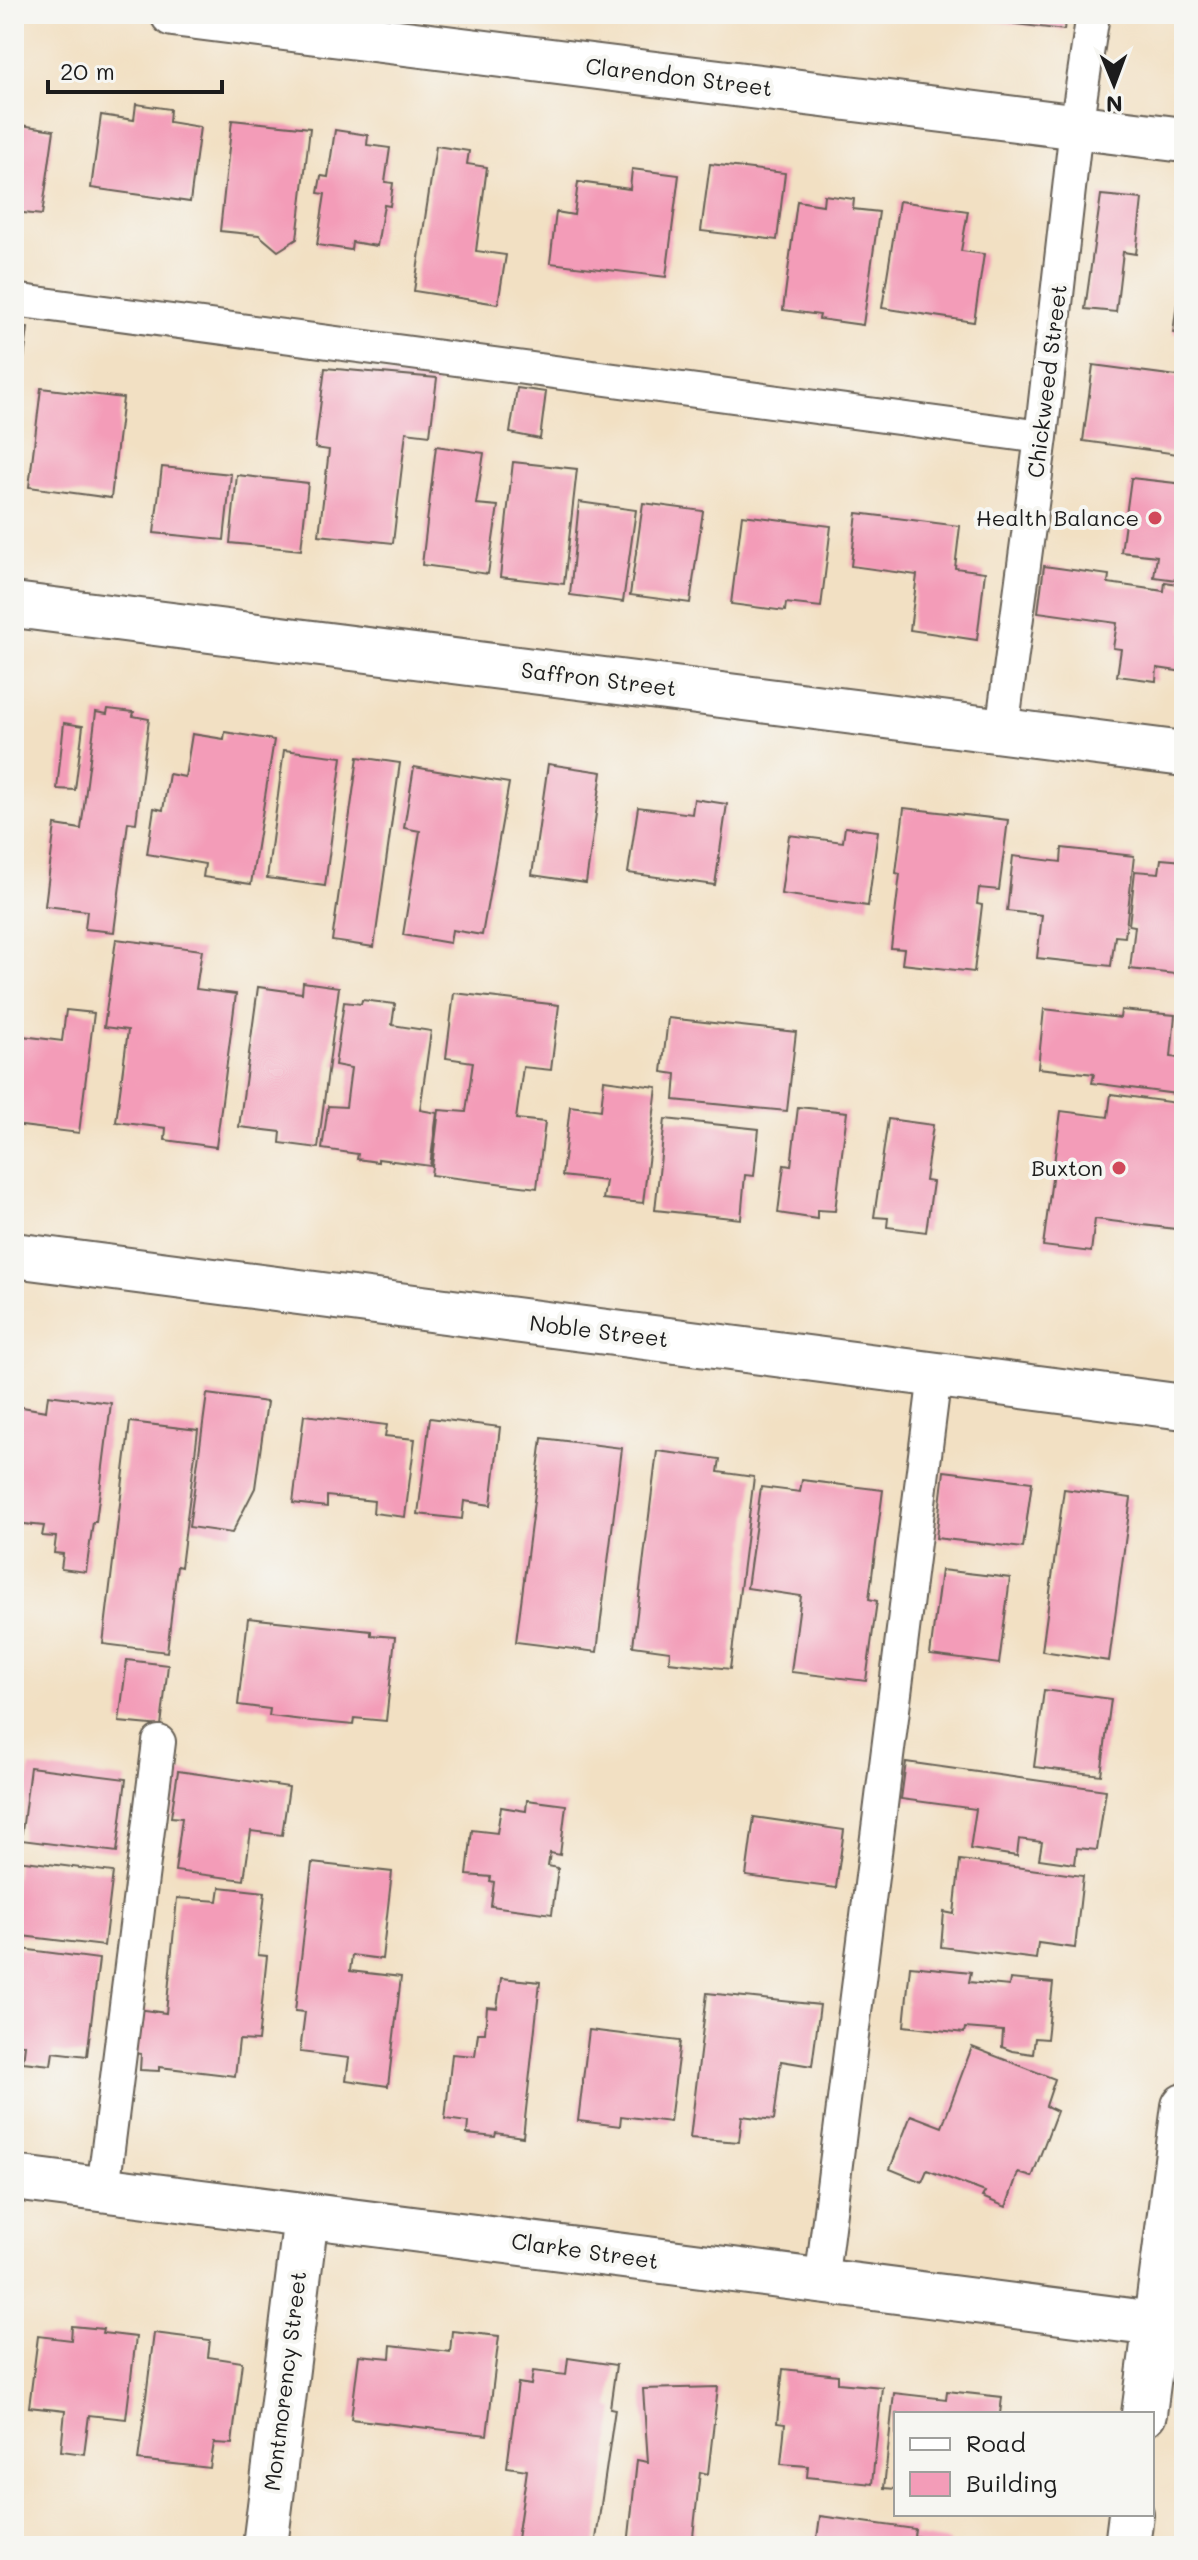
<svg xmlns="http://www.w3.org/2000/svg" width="1198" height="2560" font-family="Mali,sans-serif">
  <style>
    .building { fill: #f39cb8 }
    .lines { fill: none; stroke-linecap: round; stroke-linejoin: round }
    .service-casing { stroke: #676156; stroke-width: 36 }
    .minor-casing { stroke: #676156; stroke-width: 48 }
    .tertiary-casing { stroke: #676156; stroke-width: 48 }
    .service { stroke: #fff; stroke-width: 32 }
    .minor { stroke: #fff; stroke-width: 44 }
    .tertiary { stroke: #fff; stroke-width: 44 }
    .poi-dot { fill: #d1495b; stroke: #f6f6f2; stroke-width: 3 }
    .labels { text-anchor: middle; stroke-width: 8; stroke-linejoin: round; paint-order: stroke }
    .street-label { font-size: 22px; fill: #1c1c1c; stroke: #f6f6f2 }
    .poi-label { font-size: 22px; fill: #1c1c1c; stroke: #f6f6f2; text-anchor: end }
  </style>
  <rect width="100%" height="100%" fill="#f6f6f2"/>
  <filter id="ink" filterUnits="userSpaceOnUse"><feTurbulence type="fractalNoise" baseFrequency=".0125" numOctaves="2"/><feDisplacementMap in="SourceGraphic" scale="16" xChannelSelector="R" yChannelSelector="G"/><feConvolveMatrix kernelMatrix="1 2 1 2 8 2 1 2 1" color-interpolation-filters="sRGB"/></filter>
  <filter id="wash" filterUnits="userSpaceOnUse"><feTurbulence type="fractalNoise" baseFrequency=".006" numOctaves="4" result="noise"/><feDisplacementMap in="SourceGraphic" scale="32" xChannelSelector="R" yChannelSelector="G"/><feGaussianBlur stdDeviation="1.8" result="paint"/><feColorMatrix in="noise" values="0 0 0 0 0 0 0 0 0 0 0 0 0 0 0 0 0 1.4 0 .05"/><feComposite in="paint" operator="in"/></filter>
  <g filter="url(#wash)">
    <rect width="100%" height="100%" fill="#f2e0c3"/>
    <g id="blocks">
      <path class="building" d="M 934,14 L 979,14 L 978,21 L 934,16 Z
        M 984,14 L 1066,14 L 1064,30 L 983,20 Z
        M 136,104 L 170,109 L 169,122 L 200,127 L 190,202 L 91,188 L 101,115 L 134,120 Z
        M 232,120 L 310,128 L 297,239 L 278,251 L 259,235 L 220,231 Z
        M 14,124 L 54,130 L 42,215 L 14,212 Z
        M 335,130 L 368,135 L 367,145 L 390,148 L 385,182 L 393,183 L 390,206 L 384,205 L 377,246 L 352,242 L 351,250 L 317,245 L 325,194 L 318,193 L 321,176 L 328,177 Z
        M 436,146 L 469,151 L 467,164 L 487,167 L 476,251 L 506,255 L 498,304 L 414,291 Z
        M 710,164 L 785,173 L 777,240 L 701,231 Z
        M 632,169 L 679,175 L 666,277 L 550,263 L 556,212 L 574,215 L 578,182 L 630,189 Z
        M 824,195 L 854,199 L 853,209 L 879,212 L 863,325 L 819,319 L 820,315 L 783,310 L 797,201 L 823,205 Z
        M 1101,195 L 1142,199 L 1136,254 L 1123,252 L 1116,312 L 1085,309 Z
        M 899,201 L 968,211 L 961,251 L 984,254 L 974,322 L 882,308 Z
        M 1182,266 L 1184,267 L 1184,335 L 1173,333 Z
        M 14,326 L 28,328 L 22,375 L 14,374 Z
        M 1093,365 L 1184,377 L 1184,462 L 1177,461 L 1178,454 L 1083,441 Z
        M 325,368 L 437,378 L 430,435 L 406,432 L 393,543 L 319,535 L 329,450 L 315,448 Z
        M 41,388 L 123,398 L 111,498 L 29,487 Z
        M 517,388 L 546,392 L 540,439 L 510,433 Z
        M 436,446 L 484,453 L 476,504 L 498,506 L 488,574 L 422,565 Z
        M 513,462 L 577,469 L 564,584 L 500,577 Z
        M 162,467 L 231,474 L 224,540 L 154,533 Z
        M 237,475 L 308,483 L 301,550 L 230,543 Z
        M 1131,478 L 1184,484 L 1184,581 L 1154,577 L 1157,556 L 1121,552 Z
        M 579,502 L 636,510 L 623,602 L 570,595 Z
        M 643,503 L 703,511 L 690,603 L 630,595 Z
        M 857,513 L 960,526 L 955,568 L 985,572 L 977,640 L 910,630 L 917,575 L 851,566 Z
        M 742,515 L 831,526 L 821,607 L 786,603 L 785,611 L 731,604 Z
        M 1044,566 L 1109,575 L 1108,583 L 1164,591 L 1165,582 L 1184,585 L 1184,672 L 1157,668 L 1156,681 L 1117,676 L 1121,649 L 1113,648 L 1117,623 L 1038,612 Z
        M 108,709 L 134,712 L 133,716 L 149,719 L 136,823 L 128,822 L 114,932 L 85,929 L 87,911 L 45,906 L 55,825 L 81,829 L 96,712 L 107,714 Z
        M 64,723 L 83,726 L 75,790 L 57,789 Z
        M 225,732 L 274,740 L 251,884 L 203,877 L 205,864 L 147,854 L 154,808 L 163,810 L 169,774 L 185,777 L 192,734 L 224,739 Z
        M 284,750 L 342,757 L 325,886 L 267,878 Z
        M 358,757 L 400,763 L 374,947 L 332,941 Z
        M 548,764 L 602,772 L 586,883 L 532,875 Z
        M 414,767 L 509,783 L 482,935 L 452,930 L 450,943 L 403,935 L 420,831 L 404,828 Z
        M 694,799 L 727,804 L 715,885 L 628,873 L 638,807 L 692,814 Z
        M 904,808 L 1008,820 L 999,890 L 979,888 L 977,904 L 982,905 L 974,972 L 902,964 L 904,949 L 891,948 L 900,874 L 896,873 Z
        M 845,827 L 878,831 L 868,906 L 781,894 L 789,835 L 843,842 Z
        M 1062,848 L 1134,856 L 1125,937 L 1115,936 L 1111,966 L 1037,958 L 1042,915 L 1007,911 L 1013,856 L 1061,862 Z
        M 1161,859 L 1184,861 L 1184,975 L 1130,969 L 1135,926 L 1129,925 L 1135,871 L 1159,873 Z
        M 116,939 L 202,950 L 196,989 L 236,994 L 216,1147 L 165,1140 L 166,1128 L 116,1122 L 128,1030 L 104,1027 Z
        M 303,982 L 339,987 L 318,1148 L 280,1143 L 281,1132 L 239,1127 L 258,987 L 302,993 Z
        M 454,993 L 559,1005 L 551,1070 L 523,1067 L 516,1119 L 545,1122 L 537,1188 L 431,1175 L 439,1110 L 466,1112 L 473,1062 L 446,1058 Z
        M 362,1000 L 395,1004 L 392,1025 L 431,1031 L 420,1110 L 437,1113 L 430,1166 L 378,1159 L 378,1162 L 357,1159 L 358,1154 L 322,1149 L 328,1106 L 346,1107 L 351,1068 L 335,1065 L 344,1002 L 361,1004 Z
        M 1044,1009 L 1120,1018 L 1121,1010 L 1175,1015 L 1171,1057 L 1184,1059 L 1184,1095 L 1092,1083 L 1094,1074 L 1038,1068 Z
        M 66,1010 L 94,1013 L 79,1133 L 14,1125 L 14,1035 L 62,1041 Z
        M 668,1018 L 796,1032 L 787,1111 L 674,1100 L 676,1074 L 662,1072 Z
        M 604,1080 L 657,1087 L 643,1203 L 603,1199 L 606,1181 L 562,1176 L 570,1106 L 601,1110 Z
        M 1111,1094 L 1184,1104 L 1184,1230 L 1095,1219 L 1091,1252 L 1043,1246 L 1061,1111 L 1108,1117 Z
        M 798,1107 L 847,1112 L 835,1211 L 817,1210 L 817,1219 L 778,1213 L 784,1165 L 791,1166 Z
        M 665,1119 L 759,1129 L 754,1176 L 745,1175 L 741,1219 L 655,1210 Z
        M 888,1119 L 933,1125 L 925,1181 L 933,1182 L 926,1232 L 887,1227 L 888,1218 L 874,1217 Z
        M 207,1394 L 267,1402 L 255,1488 L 232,1533 L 189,1527 Z
        M 48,1395 L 111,1403 L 96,1522 L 93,1522 L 86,1572 L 61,1569 L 63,1554 L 54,1553 L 56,1537 L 42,1536 L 44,1526 L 14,1523 L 16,1406 L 46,1411 Z
        M 304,1415 L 387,1425 L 385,1436 L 415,1439 L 405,1517 L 373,1513 L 374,1501 L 327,1496 L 327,1507 L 293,1503 Z
        M 430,1418 L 500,1427 L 491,1505 L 464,1501 L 462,1519 L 418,1514 Z
        M 130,1422 L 198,1430 L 181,1567 L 177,1566 L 167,1652 L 103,1644 Z
        M 542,1438 L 622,1448 L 597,1652 L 516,1642 Z
        M 657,1451 L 720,1459 L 718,1472 L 754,1477 L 730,1669 L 669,1662 L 670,1651 L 633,1646 Z
        M 944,1471 L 1032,1482 L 1023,1548 L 936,1538 Z
        M 802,1480 L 883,1490 L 869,1599 L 877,1601 L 866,1681 L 791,1672 L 801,1596 L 747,1588 L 761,1487 L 800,1492 Z
        M 1064,1489 L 1131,1498 L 1109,1661 L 1042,1651 Z
        M 941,1570 L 1010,1578 L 999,1664 L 930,1655 Z
        M 248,1618 L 371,1631 L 371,1635 L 395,1637 L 386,1721 L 354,1718 L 353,1725 L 311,1721 L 269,1716 L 270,1709 L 238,1705 Z
        M 127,1660 L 168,1665 L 161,1726 L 119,1722 Z
        M 1044,1690 L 1111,1699 L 1101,1775 L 1034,1767 Z
        M 906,1762 L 1106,1790 L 1097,1850 L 1077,1848 L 1075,1864 L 1039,1859 L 1042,1842 L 1019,1839 L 1017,1856 L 970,1849 L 976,1809 L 901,1799 Z
        M 30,1767 L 126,1779 L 117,1852 L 21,1840 Z
        M 178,1771 L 289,1787 L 282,1835 L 251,1831 L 244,1880 L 175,1871 L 182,1818 L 171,1817 Z
        M 527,1800 L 566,1805 L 560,1855 L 550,1853 L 548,1866 L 558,1868 L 552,1914 L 491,1906 L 494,1882 L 490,1881 L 491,1877 L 467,1875 L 472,1830 L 497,1833 L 501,1807 L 526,1811 Z
        M 754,1817 L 844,1830 L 836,1888 L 746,1876 Z
        M 17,1860 L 113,1872 L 104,1946 L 14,1935 L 14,1888 Z
        M 960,1860 L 1083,1876 L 1075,1948 L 1038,1943 L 1036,1959 L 941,1947 L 944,1912 L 954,1914 Z
        M 312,1863 L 392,1872 L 382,1959 L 352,1955 L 350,1971 L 401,1977 L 388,2086 L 346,2080 L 349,2058 L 300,2052 L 305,2012 L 295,2011 Z
        M 220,1887 L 265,1892 L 258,1955 L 267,1956 L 258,2041 L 239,2040 L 235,2076 L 159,2067 L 159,2071 L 140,2070 L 141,2054 L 133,2053 L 137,2009 L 166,2013 L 177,1898 L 218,1901 Z
        M 14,1948 L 99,1959 L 87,2056 L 53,2052 L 51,2065 L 23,2062 L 25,2045 L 14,2044 Z
        M 910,1966 L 971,1972 L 969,1982 L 1009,1986 L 1010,1979 L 1053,1983 L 1047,2039 L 1035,2038 L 1033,2054 L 1012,2051 L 1002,2047 L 1003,2031 L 965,2028 L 964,2033 L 904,2026 Z
        M 501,1978 L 540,1982 L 523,2137 L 496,2133 L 495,2137 L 467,2134 L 468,2122 L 445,2119 L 452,2054 L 475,2056 L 478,2033 L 485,2033 L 487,2007 L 497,2008 Z
        M 707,1993 L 820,2005 L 812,2066 L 781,2061 L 774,2120 L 742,2116 L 739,2142 L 690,2138 Z
        M 589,2030 L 680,2041 L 670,2122 L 621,2116 L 620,2126 L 578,2121 Z
        M 972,2047 L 1055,2079 L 1046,2106 L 1057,2111 L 1032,2177 L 1018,2173 L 1006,2207 L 982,2197 L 985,2192 L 927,2170 L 922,2182 L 890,2169 L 911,2115 L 942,2127 Z
        M 72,2326 L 103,2329 L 102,2333 L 136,2337 L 126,2419 L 89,2415 L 84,2454 L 61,2451 L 65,2411 L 29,2407 L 38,2336 L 71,2340 Z
        M 452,2331 L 499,2336 L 487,2435 L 351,2419 L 359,2355 L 390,2358 L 391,2345 L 450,2352 Z
        M 154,2333 L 210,2340 L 208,2357 L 242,2362 L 232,2444 L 214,2443 L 210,2468 L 138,2460 Z
        M 568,2358 L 616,2365 L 610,2408 L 615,2409 L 595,2546 L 516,2546 L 527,2470 L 507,2467 L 518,2383 L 531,2385 L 533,2371 L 566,2375 Z
        M 783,2369 L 838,2375 L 838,2383 L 882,2387 L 872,2484 L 807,2477 L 808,2466 L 781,2464 L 785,2424 L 777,2423 Z
        M 718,2387 L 708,2474 L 700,2472 L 692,2546 L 628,2546 L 637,2460 L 648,2462 L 643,2389 Z
        M 947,2391 L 1002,2397 L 1000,2414 L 896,2414 L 896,2489 L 884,2488 L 894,2393 L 946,2399 Z
        M 820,2516 L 915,2529 L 914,2536 L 949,2542 L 949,2546 L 816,2546 Z"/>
    </g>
  </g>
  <g filter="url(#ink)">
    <use href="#blocks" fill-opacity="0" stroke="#676156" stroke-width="2"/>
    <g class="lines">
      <g class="service-casing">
        <path id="service" d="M 14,300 L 1041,437
          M 1002,730 L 1041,437 L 1076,127 L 1093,14
          M 103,2189 L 159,1742
          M 821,2283 L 935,1375"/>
      </g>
      <g class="minor-casing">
        <path id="minor" d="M 173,14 L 1184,140
          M 14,605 L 1184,754
          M 14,2178 L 1155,2324
          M 265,2546 L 306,2216"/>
      </g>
      <g class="tertiary-casing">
        <path id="tertiary" d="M 14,1255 L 1184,1407
          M 1144,2414 L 1184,2106
          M 1127,2546 L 1131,2514"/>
      </g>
      <use href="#service" class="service"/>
      <use href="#minor" class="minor"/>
      <use href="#tertiary" class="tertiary"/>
    </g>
  </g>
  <g class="poi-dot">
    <circle cx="1155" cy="518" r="8"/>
    <circle cx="1119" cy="1168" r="8"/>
  </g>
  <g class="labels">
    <g class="street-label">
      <text transform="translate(679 77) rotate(7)" y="8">Clarendon Street</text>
      <text transform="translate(1047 381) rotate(-83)" y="8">Chickweed Street</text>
      <text transform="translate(599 679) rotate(7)" y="8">Saffron Street</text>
      <text transform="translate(599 1331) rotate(7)" y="8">Noble Street</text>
      <text transform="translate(585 2251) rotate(8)" y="8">Clarke Street</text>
      <text transform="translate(285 2381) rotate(-83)" y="8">Montmorency Street</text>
    </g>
    <g class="poi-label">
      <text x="1139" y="526">Health Balance</text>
      <text x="1103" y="1176">Buxton</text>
    </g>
  </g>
  <rect width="1198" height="2560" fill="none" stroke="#f6f6f2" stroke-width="48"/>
  <rect x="894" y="2412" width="260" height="104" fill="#f6f6f2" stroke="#9f9f9c" stroke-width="2"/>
  <rect x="910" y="2438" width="40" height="12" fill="#ffffff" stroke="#9f9f9c" stroke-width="2"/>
  <text x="966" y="2452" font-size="24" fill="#1c1c1c">Road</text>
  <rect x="910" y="2472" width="40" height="24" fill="#f39cb8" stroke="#9f9f9c" stroke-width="2"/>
  <text x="966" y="2492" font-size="24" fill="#1c1c1c">Building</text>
  <g transform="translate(1114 84) rotate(179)" stroke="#f6f6f2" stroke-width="6" paint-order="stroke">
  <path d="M0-6L14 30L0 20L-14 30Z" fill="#1c1c1c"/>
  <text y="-12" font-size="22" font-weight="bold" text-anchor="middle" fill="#1c1c1c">N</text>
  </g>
  <path d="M48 80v12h174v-12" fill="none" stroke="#1c1c1c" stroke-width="4"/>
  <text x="60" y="80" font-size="24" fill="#1c1c1c" stroke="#f6f6f2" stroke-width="6" paint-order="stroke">20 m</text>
</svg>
